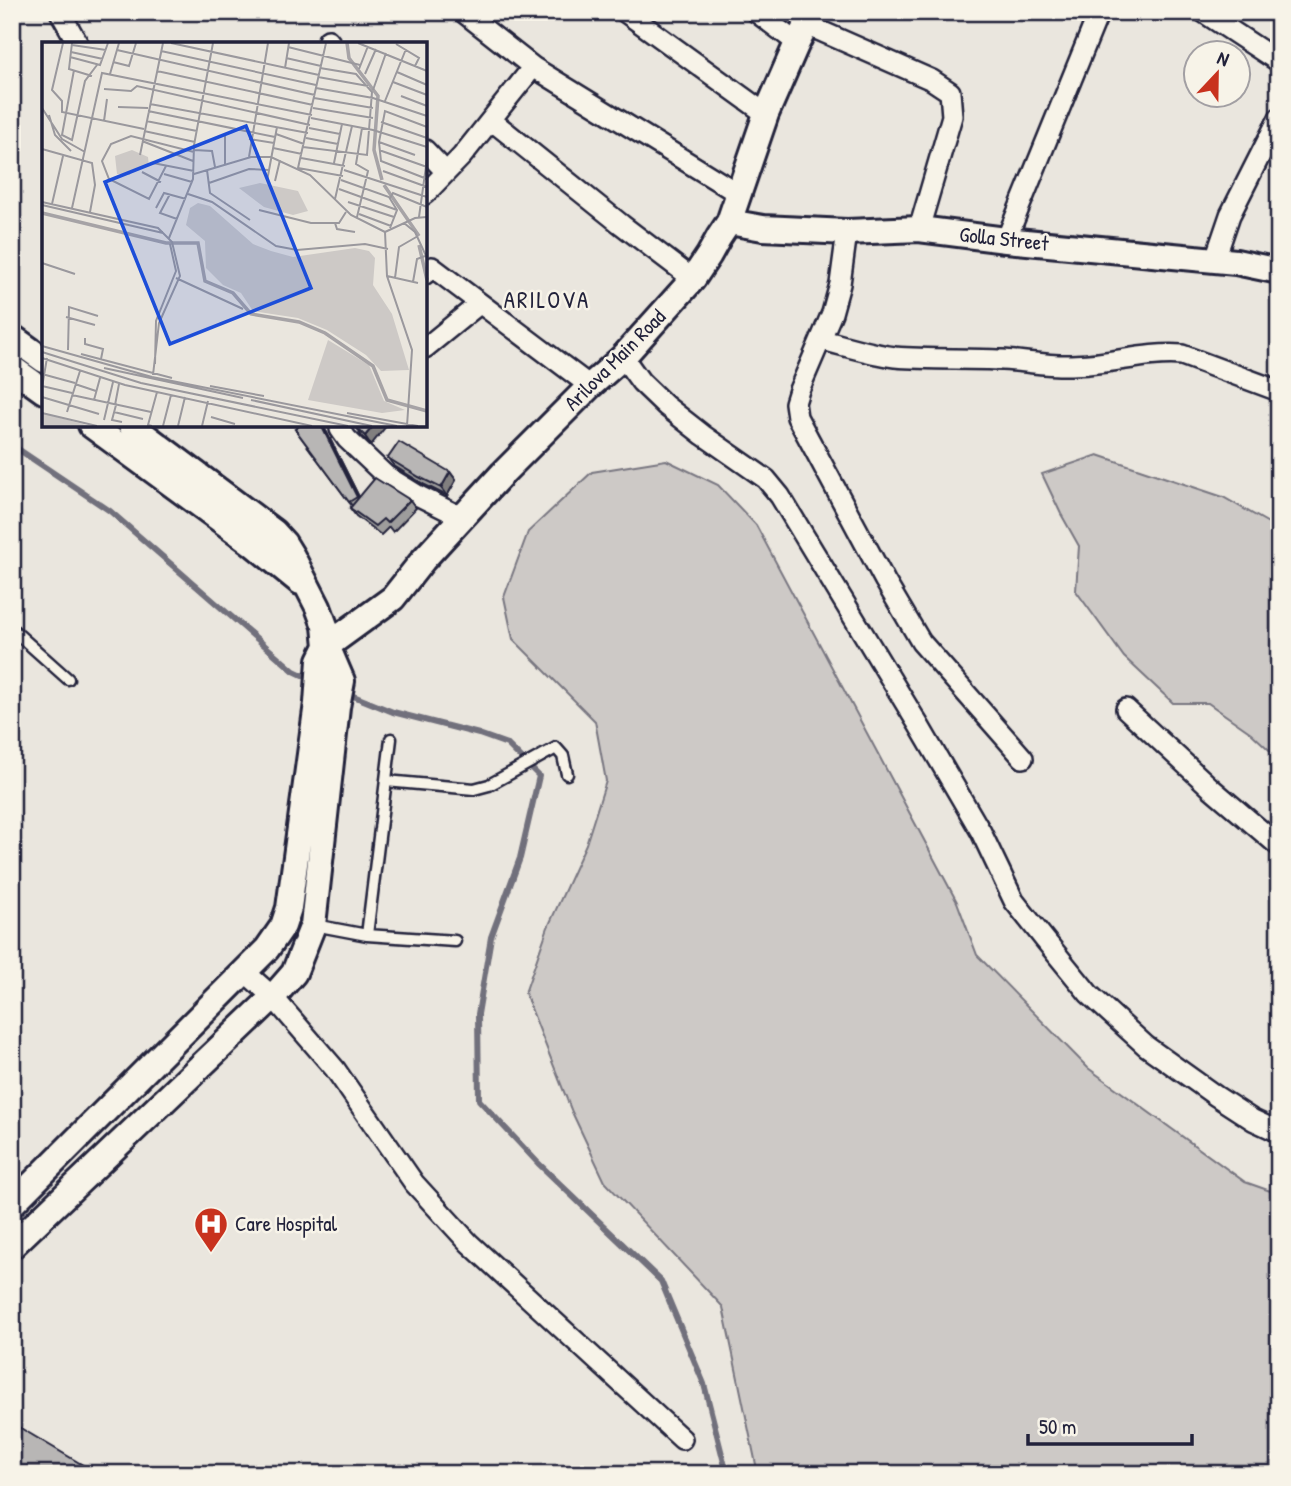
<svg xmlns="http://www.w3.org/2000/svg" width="1291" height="1486" font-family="'Patrick Hand',sans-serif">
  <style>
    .green { fill: #cdc9c6; stroke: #787680; stroke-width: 2 }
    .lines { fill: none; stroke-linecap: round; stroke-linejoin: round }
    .stream { stroke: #716f7b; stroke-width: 6 }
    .service-casing { stroke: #22223b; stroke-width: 15 }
    .minor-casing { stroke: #22223b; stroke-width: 24 }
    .tertiary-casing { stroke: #22223b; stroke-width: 30 }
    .service { stroke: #f7f3e8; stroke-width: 10 }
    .minor { stroke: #f7f3e8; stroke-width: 19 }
    .tertiary { stroke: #f7f3e8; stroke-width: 24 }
    .wall { fill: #9e9d9c; stroke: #22223b; stroke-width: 2 }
    .shaded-wall { fill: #817f7f; stroke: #22223b; stroke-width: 2 }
    .building { fill: #b8b6b5; stroke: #22223b; stroke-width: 2 }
    .labels { text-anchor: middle; stroke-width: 5; stroke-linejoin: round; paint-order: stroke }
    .street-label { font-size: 21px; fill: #22223b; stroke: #f7f3e8 }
    .poi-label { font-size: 21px; fill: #22223b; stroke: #f7f3e8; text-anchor: start }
    .neighbourhood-label { font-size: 23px; letter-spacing: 2px; fill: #22223b; stroke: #f7f3e8 }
    .inset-river { fill: none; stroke: #a6a3a6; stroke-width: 3.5 }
    .inset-road { fill: none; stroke: #9a989d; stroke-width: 2 }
    .view { fill: #1d4ed8; fill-opacity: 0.15; stroke: #1d4ed8; stroke-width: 3.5 }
    .inset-edge { fill: none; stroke: #22223b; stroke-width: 3.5 }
  </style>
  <rect width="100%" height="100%" fill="#eae6de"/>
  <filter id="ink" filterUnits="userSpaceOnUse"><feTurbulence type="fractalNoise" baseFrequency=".0143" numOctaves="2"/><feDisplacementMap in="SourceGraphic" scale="14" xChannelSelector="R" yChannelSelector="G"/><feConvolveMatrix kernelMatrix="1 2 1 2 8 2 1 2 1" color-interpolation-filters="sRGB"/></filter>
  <g filter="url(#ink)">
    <path class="green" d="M 1098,455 L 1223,497 L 1279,529 L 1279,759 L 1251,733 L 1208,703 L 1173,703 L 1124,657 L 1076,591 L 1079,546 L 1061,514 L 1042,474 Z
      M 666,460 L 718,485 L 756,525 L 957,902 L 977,955 L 1088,1068 L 1245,1182 L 1279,1194 L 1279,1474 L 758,1474 L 723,1307 L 605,1182 L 572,1112 L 525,993 L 548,927 L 586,844 L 606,781 L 595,721 L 513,639 L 504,597 L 528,532 L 592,472 Z"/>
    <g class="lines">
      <path class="stream" d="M 12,445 L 110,511 L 294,671 L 313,680
        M 346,693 L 393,712 L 479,734 L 507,744 L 539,776 L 520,858 L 491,937 L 478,1014 L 479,1100 L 538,1163 L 661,1281 L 704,1384 L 727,1474"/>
      <g class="service-casing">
        <path id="service" d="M 12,629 L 68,679
          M 386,781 L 474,789 L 489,785 L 556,748 L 563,756 L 567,774
          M 314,925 L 367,935 L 455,941
          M 367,935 L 391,739"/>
      </g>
      <g class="minor-casing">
        <path id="minor" d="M 60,12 L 78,44
          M 463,12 L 533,67 L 739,194
          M 625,12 L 766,114
          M 756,12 L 797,43
          M 1203,12 L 1279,62
          M 807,25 L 932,80 L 950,92 L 952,116 L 919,229
          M 328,40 L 331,44
          M 491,120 L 622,225 L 693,279
          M 425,150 L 446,172
          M 425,194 L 462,156 L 533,67
          M 847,232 L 840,284 L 832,313 L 799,390 L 795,403 L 797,417 L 885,581 L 921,642 L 1023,758
          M 1006,240 L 1099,12
          M 1215,259 L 1230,215 L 1279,118
          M 425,274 L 432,267 L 590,386
          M 822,340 C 846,346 870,354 895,357 C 930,360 966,358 1002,360 C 1025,361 1048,366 1071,365 C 1109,365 1145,352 1182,355 L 1279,391
          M 425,348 L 479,304
          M 623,357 L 641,382 L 666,406 L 703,435 L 766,479 L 780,496 L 918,724 L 981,832 L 1014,901 L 1045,940 L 1089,994 L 1146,1046 L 1216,1096 L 1253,1120 L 1279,1132
          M 340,425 L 340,429 L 347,439 L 385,475 L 419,496 L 463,518
          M 1126,709 L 1211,788 L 1279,846
          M 245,972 L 273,997 L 335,1069 L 414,1183 L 469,1243 L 682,1439"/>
      </g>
      <g class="tertiary-casing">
        <path id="tertiary" d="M 729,222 L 763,228 L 847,232 L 919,229 L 1006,240 L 1236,262 L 1279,271
          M 12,337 L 44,360
          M 12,368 L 44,391
          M 91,425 L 252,543 L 300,582
          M 12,1204 L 267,949 L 283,926 L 289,908 L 317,703 L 320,660 L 327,646 L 393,598 L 423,560 L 503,473 L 590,386 L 623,357 L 693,279 L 709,255 L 719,237 L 729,222 L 766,114 L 797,43 L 813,12
          M 12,1246 L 273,997 L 294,973 L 313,925 L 337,707 L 342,681 L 327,646 L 325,626 L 318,607 L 292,556 L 284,543 L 274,532 L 131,425"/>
      </g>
      <use href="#service" class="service"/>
      <use href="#minor" class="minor"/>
      <use href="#tertiary" class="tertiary"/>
    </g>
    <path class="wall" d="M 295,425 L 323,425 L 359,497 L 410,500 L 416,508 L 393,532 L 389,527 L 381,535 L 356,516 L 350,508 L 352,506 L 295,429 L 297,428 Z
      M 358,425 L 371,445 L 362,437 L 357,428 Z
      M 388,458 L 450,472 L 456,480 L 447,496 L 425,485 L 394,466 Z"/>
    <path class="shaded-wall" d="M 321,425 L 323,425 L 363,505 L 357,497 Z
      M 374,425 L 387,425 L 371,445 L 365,436 Z
      M 450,472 L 456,480 L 447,496 L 441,488 Z"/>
    <path class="building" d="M 297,425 L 321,425 L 357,497 L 349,502 L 295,429 L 298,427 Z
      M 358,425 L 374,425 L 365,436 L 357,428 Z
      M 399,442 L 450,472 L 441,488 L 419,477 L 388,458 Z
      M 375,478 L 410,500 L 387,523 L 383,519 L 375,526 L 350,508 Z
      M 12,1423 L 98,1474 L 12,1474 Z"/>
  </g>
  <defs>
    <g id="hospital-pin" transform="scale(1.75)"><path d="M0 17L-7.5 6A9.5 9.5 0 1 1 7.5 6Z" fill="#c8321e" stroke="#f7f3e8"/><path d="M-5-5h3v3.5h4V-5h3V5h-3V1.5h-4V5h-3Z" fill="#fff"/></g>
  </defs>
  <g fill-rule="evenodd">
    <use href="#hospital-pin" x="211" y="1224"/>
  </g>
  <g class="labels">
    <g class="street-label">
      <text transform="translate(1004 239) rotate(6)" y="7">Golla Street</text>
      <text transform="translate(615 360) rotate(-45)" y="7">Arilova Main Road</text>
    </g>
    <g class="poi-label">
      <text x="235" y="1231">Care Hospital</text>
    </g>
    <g class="neighbourhood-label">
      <text x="547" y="308">ARILOVA</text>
    </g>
  </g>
  <g transform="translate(42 42)">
    <rect width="385" height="385" fill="#eae6de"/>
    <path d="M 90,108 L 106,115 L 107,124 L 89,128 L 88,133 L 75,132 L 73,114 ZM 218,141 L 256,149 L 266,169 L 251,173 L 222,165 L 197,146 ZM 156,161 L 168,164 L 211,202 L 229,209 L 251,215 L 313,206 L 327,209 L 333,216 L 331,243 L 350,272 L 367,328 L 339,329 L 324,313 L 285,288 L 256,276 L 211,269 L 199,251 L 181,243 L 164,226 L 163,199 L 144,183 L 148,166 ZM 286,298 L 327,323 L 342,359 L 363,368 L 340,371 L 266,358 ZM 0,371 L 48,384 L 0,384 Z" fill="#cdc9c6"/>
    <path class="inset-river" d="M 305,1 L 307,16 L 336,54 L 332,108 L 340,138M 342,143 L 377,194M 0,171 L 124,201 L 156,201 L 163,239 L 191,251 L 209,272 L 257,280 L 283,291 L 331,324 L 345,358 L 385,369M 377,203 L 385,238"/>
    <path class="inset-road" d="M 21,1 L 10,48 L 20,59 L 20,70 L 102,87M 30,1 L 27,27 L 50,34M 129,1 L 277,33M 284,1 L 256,126 L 301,134M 316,1 L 385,29M 354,2 L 377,16 L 373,24M 30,3 L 64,8M 246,5 L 318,23M 75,8 L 273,53M 119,9 L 274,43M 29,10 L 61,17M 28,15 L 58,23 L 66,1M 244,16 L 279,24M 71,20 L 87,24 L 94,1M 243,26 L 247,1M 317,27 L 326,4M 32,28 L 20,93 L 30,98 L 43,39 L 55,23M 115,29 L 271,63M 355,30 L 385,43M 68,32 L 77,1M 323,32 L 334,7M 276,35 L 326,44M 351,40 L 385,53M 274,46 L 331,56 L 385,74M 62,47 L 89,49 L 95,44 L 268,83M 331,48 L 344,11M 359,54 L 385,64M 272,56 L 331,66M 343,59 L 364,7M 108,62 L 266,91M 76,65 L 106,66M 0,66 L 20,97 L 43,110M 271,66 L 331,76M 106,69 L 233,95M 7,73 L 13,93 L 29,109M 269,76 L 331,88 L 385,105M 62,79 L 65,57M 104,79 L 155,89M 339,80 L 385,96M 385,85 L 343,69 L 337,100 L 339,119 L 385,137M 267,86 L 298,92M 102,89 L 153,100M 234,92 L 262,102M 264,96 L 296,102M 207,97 L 232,101M 100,99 L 151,119M 337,100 L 373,113M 261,105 L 325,113 L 330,50 L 314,32 L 278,26M 231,106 L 260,112M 0,107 L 50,121 L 53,143 L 48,170M 152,108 L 170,109 L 173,125M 337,108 L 385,125M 98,113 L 121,1M 207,115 L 226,1M 259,116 L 303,124M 111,121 L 152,129M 292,121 L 300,82M 183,122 L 183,91M 124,124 L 107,157 L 67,137 L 60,119 L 69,102 L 89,94 L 152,110M 165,128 L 168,151 L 208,178M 302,128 L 385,155M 341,129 L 385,145M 100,130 L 119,140M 122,132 L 150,140M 152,132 L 209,115 L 229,115 L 268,133 L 309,173 L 343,190 L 345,234 L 370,308 L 365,384M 299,138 L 347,155 L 355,168 L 348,186M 225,139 L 235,85M 233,139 L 238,118M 167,141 L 207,127 L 227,128M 297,147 L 355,168M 128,152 L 118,171 L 135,177M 146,152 L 170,160 L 234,204 L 255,208 L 323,202 L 346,207M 348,156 L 351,151 L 385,165M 293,157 L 310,84M 0,160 L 116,186 L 130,200 L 138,234 L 117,281 L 111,333M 306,160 L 352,175M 10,162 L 21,114M 0,163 L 121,191M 30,166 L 60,31 L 270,73M 114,166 L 122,151 L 144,157M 217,168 L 269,181 L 297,181 L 304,170M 317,172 L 349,184M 315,175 L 326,129 L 314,122 L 320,86M 377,175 L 385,117M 293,181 L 295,187 L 313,190M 362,181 L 373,190 L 385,216M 343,190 L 373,176 L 385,175M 127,196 L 151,137 L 152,103 L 171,1M 0,221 L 33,232M 345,234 L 376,241M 134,236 L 201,267M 353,236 L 357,205 L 376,194M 371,240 L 375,217 L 383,214M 24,275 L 53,283M 43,296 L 43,302 L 61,307 L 59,317M 0,304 L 110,335 L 355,384M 26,308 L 27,265 L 56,274M 0,310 L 99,341 L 306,384M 39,312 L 130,336M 0,316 L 83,343 L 270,384M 113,322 L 114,279 L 134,229 L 128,202M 62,326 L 201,356M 0,332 L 33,341M 33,342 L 54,349M 0,344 L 30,351M 168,344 L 222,354M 0,345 L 5,316M 30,353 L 109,370M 0,355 L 57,372M 52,358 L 58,336M 209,358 L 330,384M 73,363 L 77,342M 74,363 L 70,378 L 80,380M 25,370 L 38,329M 72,370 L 101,377M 0,371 L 55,384M 305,371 L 376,384M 169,375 L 193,382M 62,378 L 71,340M 110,384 L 106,383 L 115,350M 121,384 L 129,353M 136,384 L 143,355M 160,384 L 166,359"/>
    <path class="view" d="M 204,84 L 269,246 L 128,302 L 63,140 Z"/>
    <rect width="385" height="385" class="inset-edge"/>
  </g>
  <rect width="1291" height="1486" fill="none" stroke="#f7f3e8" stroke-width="42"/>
  <rect x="21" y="21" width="1249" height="1444" fill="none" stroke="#22223b" stroke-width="2.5" filter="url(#ink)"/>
  <g transform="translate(1217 74) rotate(22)"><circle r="33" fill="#f7f3e8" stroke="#a29fa3" stroke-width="2"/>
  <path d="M0-5L12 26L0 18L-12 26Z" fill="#c8321e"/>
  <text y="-10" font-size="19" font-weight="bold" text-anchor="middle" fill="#22223b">N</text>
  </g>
  <path d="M1028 1434v10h164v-10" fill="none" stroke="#22223b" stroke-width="3.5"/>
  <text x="1039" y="1434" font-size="21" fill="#22223b" stroke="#f7f3e8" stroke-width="5" paint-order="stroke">50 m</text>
</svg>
